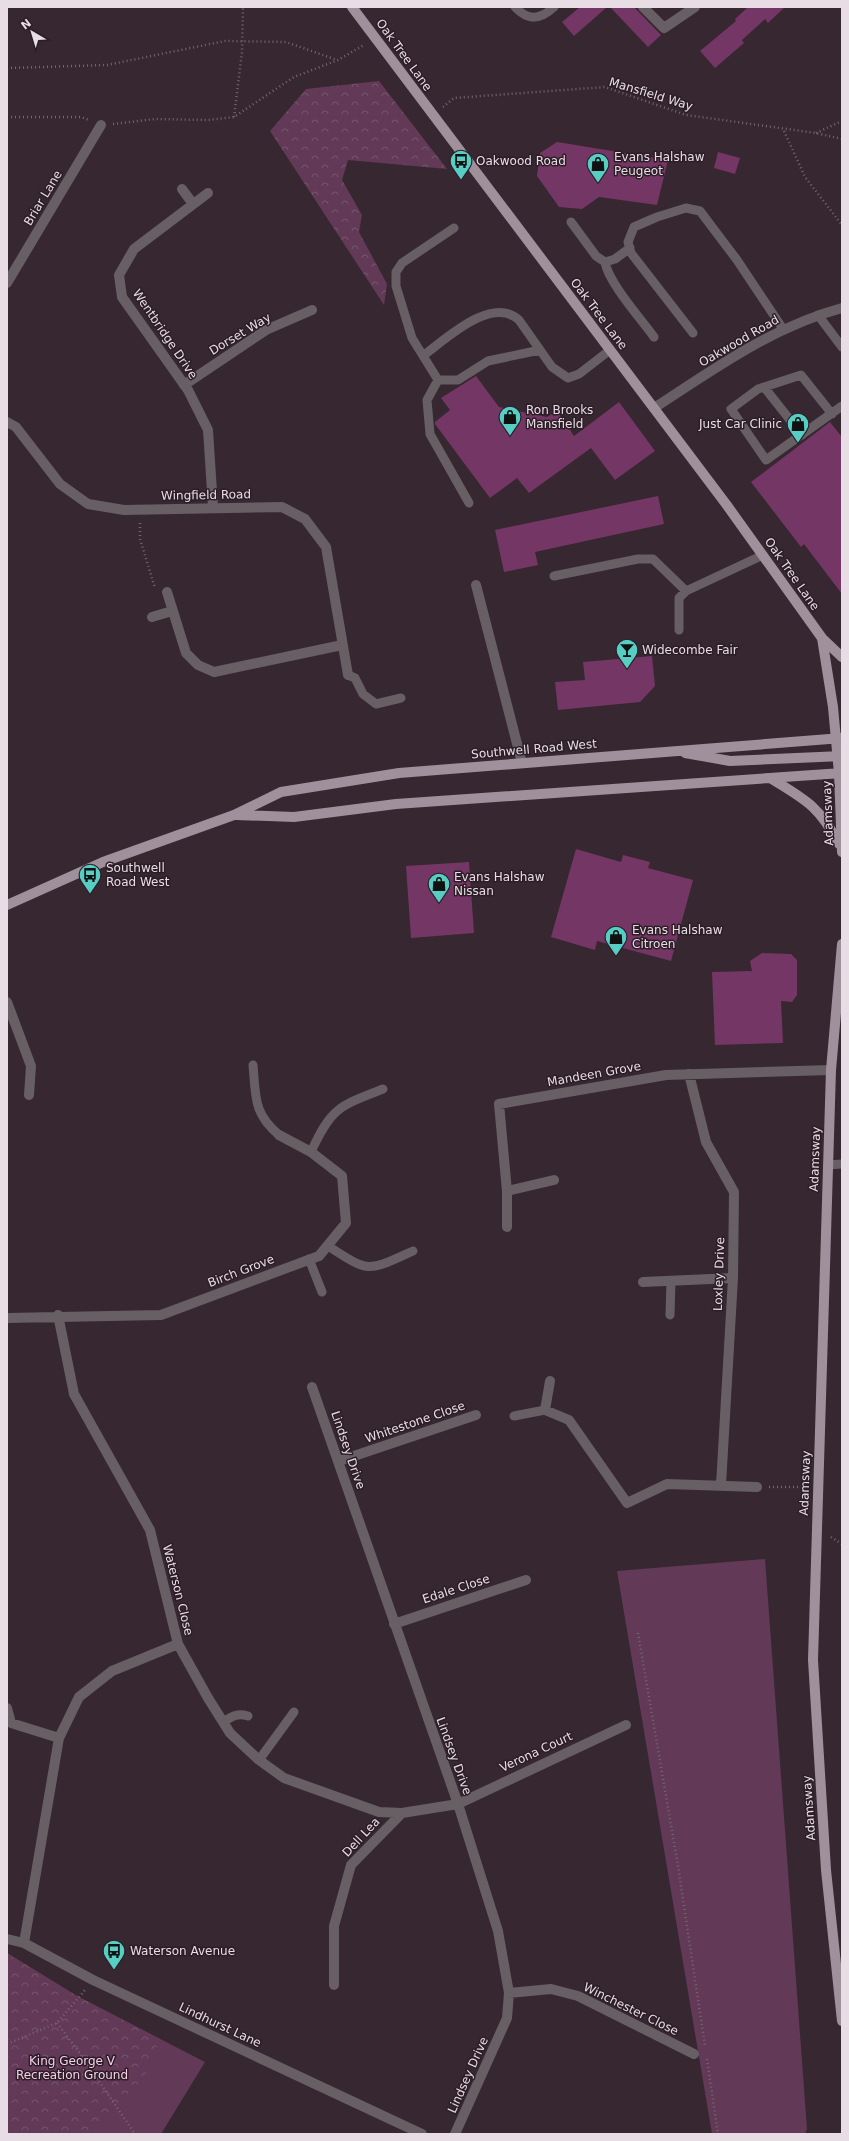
<svg xmlns="http://www.w3.org/2000/svg" width="849" height="2141" font-family="'DejaVu Sans',sans-serif">
  <style>
    .green { fill: #623957 }
    .forest { fill: url(#forest-crowns) }
    .building { fill: #743664 }
    .lines { fill: none; stroke-linecap: round; stroke-linejoin: round }
    .path { stroke: #756871; stroke-width: 2.5; stroke-dasharray: 1 3; stroke-linecap: butt }
    .service { stroke: #675f64; stroke-width: 9 }
    .minor { stroke: #675f64; stroke-width: 10 }
    .primary { stroke: #a0909b; stroke-width: 10 }
    .labels { text-anchor: middle; stroke-width: 3; stroke-linejoin: round; paint-order: stroke }
    .street-label { font-size: 12px; fill: #e8dde4; stroke: #2c1d27 }
    .poi-label { font-size: 12px; fill: #e8dde4; stroke: #2c1d27; text-anchor: start }
    .park-label { font-size: 12px; fill: #f5cfe9; stroke: #2c1d27 }
  </style>
  <defs>
    <pattern id="forest-crowns" width="20" height="18" patternUnits="userSpaceOnUse"><rect width="20" height="18" fill="#623957"/><path d="M2 6a3 3 0 1 1 6 0M12 15a3 3 0 1 1 6 0" fill="none" stroke="#78556f"/></pattern>
  </defs>
  <rect width="100%" height="100%" fill="#362731"/>
  <path class="green" d="M 765,1559 L 807,2129 L 805,2134 L 712,2134 L 617,1571 Z
    M 7,1953 L 77,1996 L 205,2062 L 161,2134 L 7,2134 Z"/>
  <path class="forest" d="M 379,81 L 447,169 L 348,160 L 342,180 L 362,215 L 359,232 L 387,284 L 384,305 L 270,131 L 306,89 Z
    M 7,1953 L 77,1996 L 160,2039 L 144,2078 L 91,2130 L 97,2134 L 7,2134 Z"/>
  <path class="building" d="M 580,7 L 607,7 L 574,36 L 562,22 Z
    M 610,7 L 634,7 L 661,35 L 648,47 Z
    M 748,7 L 785,7 L 768,23 L 765,19 L 742,40 L 744,43 L 715,68 L 700,51 L 736,21 L 735,19 Z
    M 557,142 L 668,160 L 657,205 L 599,197 L 582,209 L 559,207 L 537,176 L 540,153 Z
    M 718,152 L 740,158 L 735,174 L 714,168 Z
    M 476,376 L 499,407 L 547,417 L 557,411 L 574,436 L 619,402 L 655,451 L 615,480 L 591,448 L 529,493 L 517,478 L 490,498 L 435,424 L 435,422 L 450,410 L 441,398 Z
    M 830,422 L 842,437 L 842,594 L 804,544 L 801,547 L 751,482 Z
    M 658,496 L 664,524 L 535,552 L 538,565 L 504,572 L 495,530 Z
    M 652,656 L 655,686 L 640,702 L 558,710 L 555,682 L 585,680 L 583,662 Z
    M 576,849 L 621,862 L 623,855 L 650,862 L 648,868 L 693,880 L 671,961 L 597,941 L 595,950 L 551,937 Z
    M 469,862 L 474,933 L 411,938 L 406,866 Z
    M 762,953 L 791,954 L 797,960 L 797,995 L 792,1002 L 781,1001 L 783,1043 L 715,1045 L 712,972 L 752,971 L 750,961 Z"/>
  <g class="lines">
    <path class="path" d="M 7,68 L 107,65 L 225,41 L 286,42 L 337,60
      M 443,107 L 454,98 L 605,87 L 686,115 L 816,133 L 842,139
      M 7,117 L 81,117 L 89,120
      M 234,117 L 242,52 L 243,7
      M 113,124 L 155,119 L 208,120 L 234,117 L 294,77 L 338,60 L 364,45
      M 784,131 L 805,177 L 842,225
      M 816,133 L 842,121
      M 140,523 L 140,539 L 155,588
      M 769,1487 L 806,1487
      M 831,1537 L 842,1544
      M 638,1633 L 678,1866 L 705,2046
      M 57,2023 L 79,2052 L 135,2134
      M 7,2044 L 57,2023 L 85,1990
      M 707,2059 L 718,2134"/>
    <path class="service" d="M 515,7 C 528,21 540,20 554,7
      M 571,222 L 596,256 L 605,262 L 615,259 L 630,248
      M 454,228 L 402,263 L 396,272 L 396,286 L 412,338 L 438,380 L 427,400 L 430,434 L 469,503
      M 605,262 C 608,282 641,319 654,337
      M 818,315 L 842,347
      M 693,333 L 631,253 L 628,242 L 634,227 L 657,217 L 686,208 L 700,211 L 737,260 L 783,329
      M 424,355 C 446,339 492,295 519,320 L 552,367 L 568,378 L 579,374 L 610,350
      M 438,380 L 458,380 L 488,361 L 540,350
      M 764,387 L 802,435
      M 832,414 L 801,375 L 758,389 L 731,409 L 766,460 L 842,406
      M 554,576 L 638,559 L 653,559 L 686,591
      M 679,630 L 679,598 L 686,591 L 763,555
      M 348,675 L 355,678 L 363,694 L 376,704 L 401,698
      M 253,1065 C 256,1097 253,1113 279,1135
      M 311,1152 C 331,1108 339,1106 383,1089
      M 828,1165 L 842,1164
      M 328,1246 C 370,1273 367,1272 413,1251
      M 309,1259 L 322,1292
      M 670,1315 L 671,1281
      M 514,1416 L 545,1410
      M 223,1722 C 233,1716 237,1713 248,1716
      M 259,1760 L 294,1712"/>
    <path class="minor" d="M 643,7 L 664,28 L 695,7
      M 182,189 L 193,204
      M 208,193 L 134,249 L 119,275 L 122,297 L 188,390 L 208,430 L 213,507
      M 7,283 L 101,125
      M 184,385 L 266,330 L 312,310
      M 654,408 C 714,369 772,327 842,308
      M 7,422 L 16,427 L 60,484 L 88,504 L 124,510 L 282,507 L 305,519 L 326,547 L 348,675
      M 476,585 L 522,763
      M 167,592 L 186,653 L 198,665 L 214,672 L 342,645
      M 152,617 L 172,611
      M 7,1002 L 31,1066 L 29,1095
      M 689,1074 L 706,1142 L 734,1192 L 733,1278 L 721,1485
      M 554,1180 L 507,1191 L 499,1104 L 666,1075 L 831,1070
      M 507,1191 L 507,1227
      M 643,1282 L 733,1278
      M 58,1315 L 74,1394 L 150,1530 L 178,1644 L 208,1698 L 230,1733 L 259,1760 L 284,1778 L 379,1812 L 402,1813
      M 7,1318 L 161,1315 L 319,1256 L 346,1223 L 342,1176 L 311,1152 L 279,1135
      M 550,1381 L 545,1410 L 569,1420 L 627,1503 L 667,1484 L 757,1487
      M 312,1387 L 458,1804 L 498,1931 L 509,1993 L 507,2018 L 455,2134
      M 339,1461 L 476,1415
      M 394,1624 L 526,1580
      M 7,1708 L 11,1723 L 59,1738
      M 7,1939 L 24,1943 L 93,1980 L 422,2134
      M 24,1943 L 59,1738 L 79,1697 L 112,1671 L 178,1644
      M 334,1985 L 334,1926 L 351,1865 L 402,1813 L 458,1804 L 626,1725
      M 509,1993 L 551,1989 L 578,1996 L 694,2054"/>
    <path class="primary" d="M 352,7 L 726,504 L 822,638 L 842,657
      M 822,638 L 833,707 L 839,773 L 842,852
      M 685,753 L 730,761 L 842,756
      M 770,778 C 806,800 819,806 839,844
      M 236,815 L 294,817 L 396,804 L 842,773
      M 7,905 L 103,862 L 234,815 L 281,792 L 399,773 L 842,738
      M 842,944 L 831,1070 L 813,1660 L 826,1870 L 842,2021"/>
  </g>
  <defs>
    <g id="bus-pin" transform="scale(1.15)"><path d="M0 17L-7.5 6A9.5 9.5 0 1 1 7.5 6Z" fill="#56cec4" stroke="#2c1d27"/><path d="M-5-6H5V4H4V6H2V4H-2V6H-4V4H-5ZM-3.5-4V0h7V-4ZM-3.5 1.2v1.5H-2V1.2ZM2 1.2v1.5H3.5V1.2Z" fill="#111"/></g>
    <g id="shop-pin" transform="scale(1.15)"><path d="M0 17L-7.5 6A9.5 9.5 0 1 1 7.5 6Z" fill="#56cec4" stroke="#2c1d27"/><path d="M-5-2.5h2.3a2.7 3.5 0 0 1 5.4 0H5L5.5 6h-11ZM-1.5-2.5h3a1.5 2.3 0 0 0-3 0Z" fill="#111"/></g>
    <g id="bar-pin" transform="scale(1.15)"><path d="M0 17L-7.5 6A9.5 9.5 0 1 1 7.5 6Z" fill="#56cec4" stroke="#2c1d27"/><path d="M-6-5H6L.8 .8V4.5H3.5V6h-7V4.5H-.8V.8Z" fill="#111"/></g>
  </defs>
  <g fill-rule="evenodd">
    <use href="#bus-pin" x="461" y="161"/>
    <use href="#shop-pin" x="598" y="164"/>
    <use href="#shop-pin" x="510" y="417"/>
    <use href="#shop-pin" x="798" y="424"/>
    <use href="#bar-pin" x="627" y="650"/>
    <use href="#bus-pin" x="90" y="875"/>
    <use href="#shop-pin" x="439" y="884"/>
    <use href="#shop-pin" x="616" y="937"/>
    <use href="#bus-pin" x="114" y="1951"/>
  </g>
  <g class="labels">
    <g class="street-label">
      <text transform="translate(404 55) rotate(54)" y="4">Oak Tree Lane</text>
      <text transform="translate(651 94) rotate(17)" y="4">Mansfield Way</text>
      <text transform="translate(43 198) rotate(-59)" y="4">Briar Lane</text>
      <text transform="translate(599 314) rotate(53)" y="4">Oak Tree Lane</text>
      <text transform="translate(165 334) rotate(56)" y="4">Wentbridge Drive</text>
      <text transform="translate(240 334) rotate(-31)" y="4">Dorset Way</text>
      <text transform="translate(739 341) rotate(-30)" y="4">Oakwood Road</text>
      <text transform="translate(206 495) rotate(-1)" y="4">Wingfield Road</text>
      <text transform="translate(792 574) rotate(55)" y="4">Oak Tree Lane</text>
      <text transform="translate(534 749) rotate(-5)" y="4">Southwell Road West</text>
      <text transform="translate(828 813) rotate(-92)" y="4">Adamsway</text>
      <text transform="translate(594 1074) rotate(-10)" y="4">Mandeen Grove</text>
      <text transform="translate(815 1159) rotate(-88)" y="4">Adamsway</text>
      <text transform="translate(241 1271) rotate(-21)" y="4">Birch Grove</text>
      <text transform="translate(719 1274) rotate(-88)" y="4">Loxley Drive</text>
      <text transform="translate(415 1422) rotate(-19)" y="4">Whitestone Close</text>
      <text transform="translate(348 1450) rotate(71)" y="4">Lindsey Drive</text>
      <text transform="translate(805 1483) rotate(-88)" y="4">Adamsway</text>
      <text transform="translate(456 1589) rotate(-18)" y="4">Edale Close</text>
      <text transform="translate(178 1590) rotate(76)" y="4">Waterson Close</text>
      <text transform="translate(536 1752) rotate(-25)" y="4">Verona Court</text>
      <text transform="translate(454 1756) rotate(70)" y="4">Lindsey Drive</text>
      <text transform="translate(809 1808) rotate(-94)" y="4">Adamsway</text>
      <text transform="translate(361 1837) rotate(-47)" y="4">Dell Lea</text>
      <text transform="translate(631 2009) rotate(26)" y="4">Winchester Close</text>
      <text transform="translate(220 2025) rotate(25)" y="4">Lindhurst Lane</text>
      <text transform="translate(468 2075) rotate(-66)" y="4">Lindsey Drive</text>
    </g>
    <g class="poi-label">
      <text x="614" y="161">Evans Halshaw<tspan x="614" dy="14">Peugeot</tspan></text>
      <text x="476" y="165">Oakwood Road</text>
      <text x="526" y="414">Ron Brooks<tspan x="526" dy="14">Mansfield</tspan></text>
      <text x="782" y="428" text-anchor="end">Just Car Clinic</text>
      <text x="642" y="654">Widecombe Fair</text>
      <text x="106" y="872">Southwell<tspan x="106" dy="14">Road West</tspan></text>
      <text x="454" y="881">Evans Halshaw<tspan x="454" dy="14">Nissan</tspan></text>
      <text x="632" y="934">Evans Halshaw<tspan x="632" dy="14">Citroen</tspan></text>
      <text x="130" y="1955">Waterson Avenue</text>
    </g>
    <g class="park-label">
      <text x="72" y="2065">King George V<tspan x="72" dy="14">Recreation Ground</tspan></text>
    </g>
  </g>
  <rect width="849" height="2141" fill="none" stroke="#e8dde4" stroke-width="16"/>
  <g transform="translate(32 32) rotate(322)" stroke="#2c1d27" stroke-width="3" paint-order="stroke">
  <path d="M0-3L7 15L0 10L-7 15Z" fill="#e8dde4"/>
  <text y="-6" font-size="11" font-weight="bold" text-anchor="middle" fill="#e8dde4">N</text>
  </g>
</svg>
